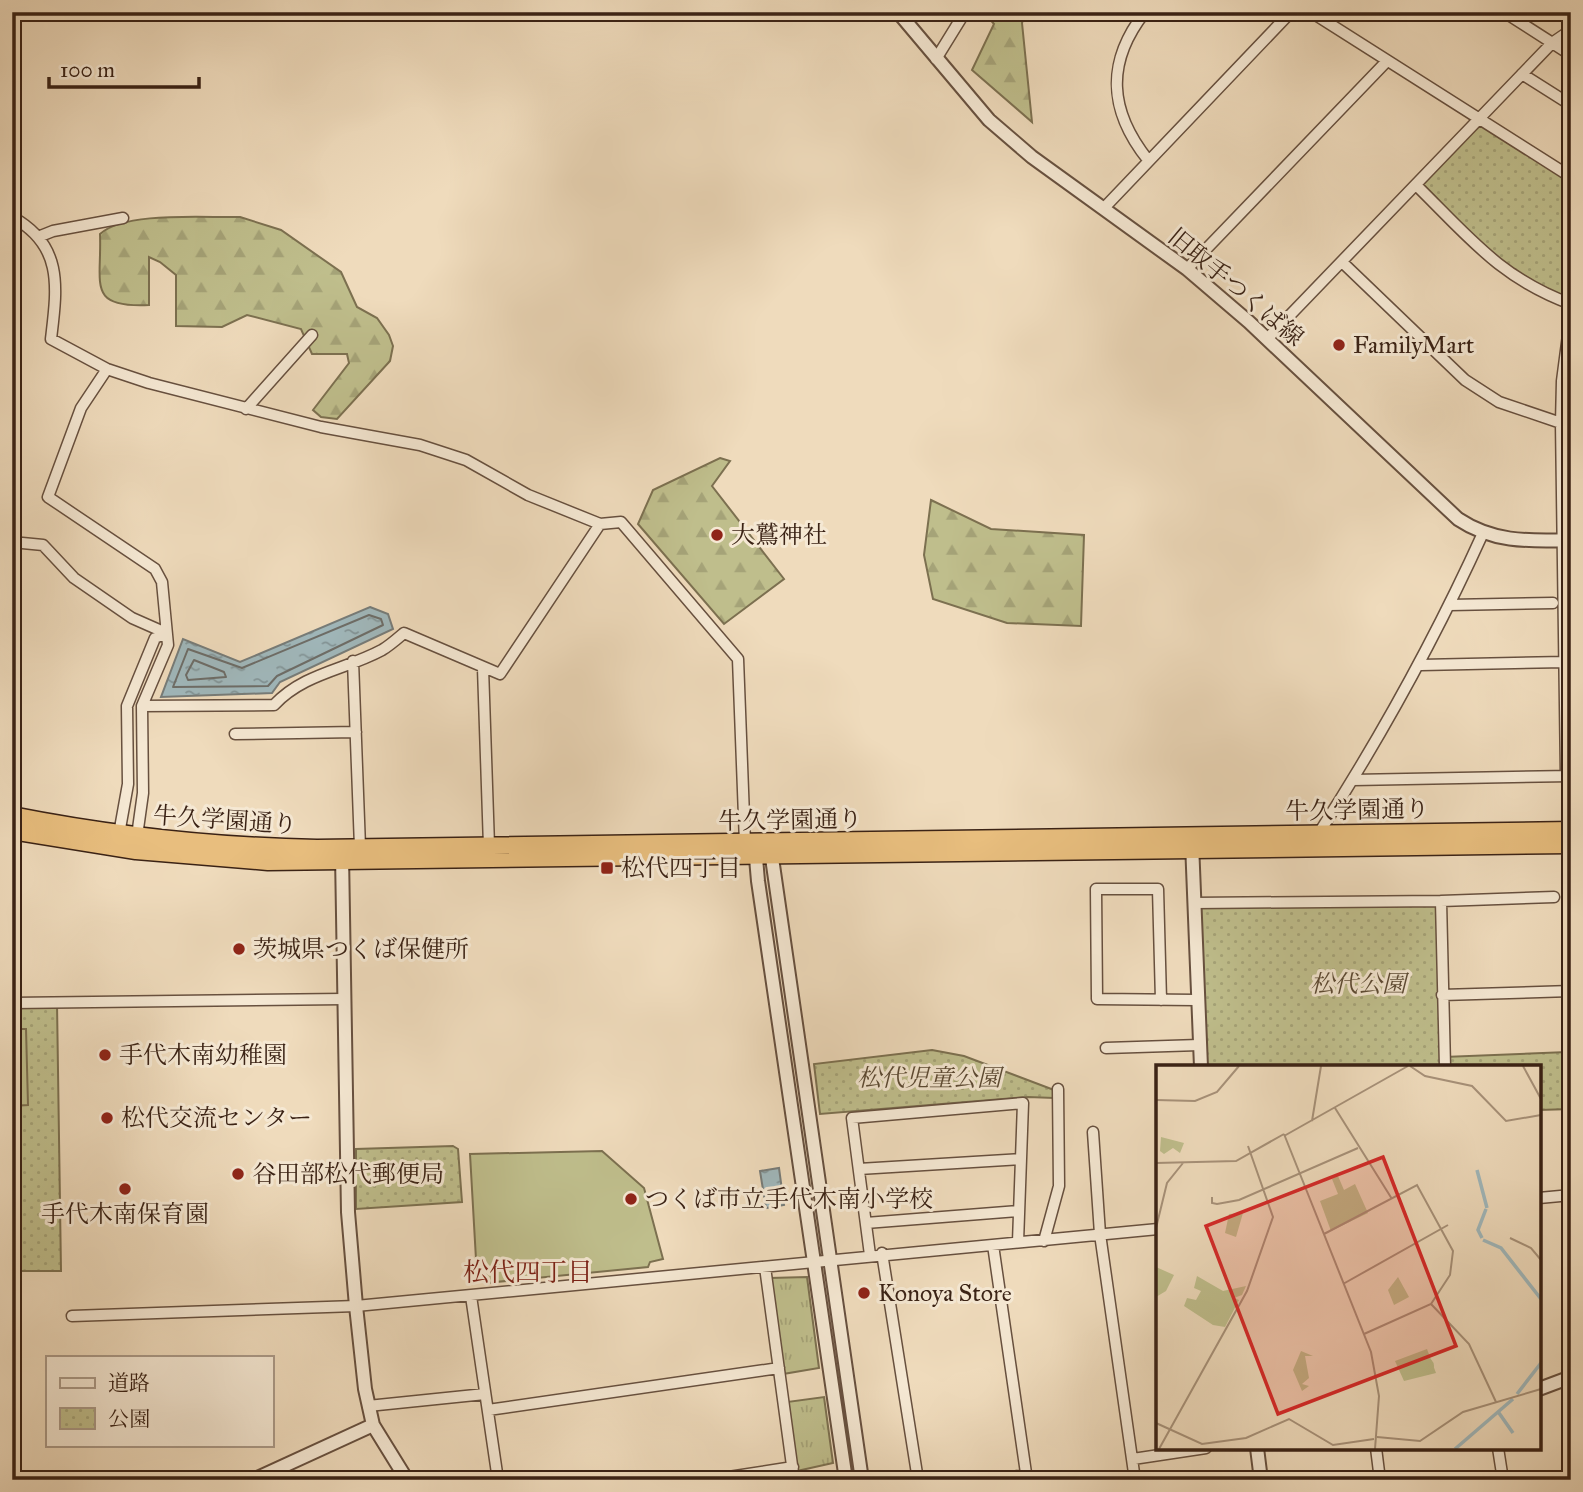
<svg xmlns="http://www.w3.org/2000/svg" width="1583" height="1492" font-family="'IM FELL Great Primer','Noto Serif JP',serif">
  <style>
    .grass { fill: url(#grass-tufts); stroke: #7c7050; stroke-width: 2 }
    .forest { fill: url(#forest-firs); stroke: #7c7050; stroke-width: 2 }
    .park { fill: url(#park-dots); stroke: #7c7050; stroke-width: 2 }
    .pitch { fill: #bfbe8c; stroke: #7c7050; stroke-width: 2 }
    .water { fill: url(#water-ripples); stroke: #777c79; stroke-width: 2 }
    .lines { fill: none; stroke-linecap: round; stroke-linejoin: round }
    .shore { stroke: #6d6d68; stroke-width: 2 }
    .minor-casing { stroke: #67503f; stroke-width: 13 }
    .tertiary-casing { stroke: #67503f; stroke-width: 16 }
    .trunk-casing { stroke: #3a2215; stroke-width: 19 }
    .minor { stroke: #f5e8d3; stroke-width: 10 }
    .tertiary { stroke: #f5e8d3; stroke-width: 12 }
    .trunk { stroke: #e8be7e; stroke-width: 16 }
    .poi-dot { fill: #8f2418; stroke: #f5e8d3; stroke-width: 2.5 }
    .labels { text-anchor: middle; stroke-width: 6; stroke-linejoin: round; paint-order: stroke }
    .street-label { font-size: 24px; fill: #3a2215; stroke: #f5e8d3 }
    .poi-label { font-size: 24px; fill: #3a2215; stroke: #f5e8d3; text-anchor: start }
    .park-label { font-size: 24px; font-style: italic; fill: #5b4933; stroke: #f5e8d3 }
    .neighbourhood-label { font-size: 26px; fill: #7a1f14; stroke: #f5e8d3 }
    .inset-river { fill: none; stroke: #a0b8bc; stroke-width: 3.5 }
    .inset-road { fill: none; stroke: #a79179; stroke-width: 2 }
    .view { fill: #d62828; fill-opacity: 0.15; stroke: #d62828; stroke-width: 3.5 }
    .inset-edge { fill: none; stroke: #3a2215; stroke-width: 3.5 }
  </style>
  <defs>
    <pattern id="grass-tufts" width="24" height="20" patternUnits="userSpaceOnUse" patternTransform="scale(1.75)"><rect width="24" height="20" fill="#bfbe8c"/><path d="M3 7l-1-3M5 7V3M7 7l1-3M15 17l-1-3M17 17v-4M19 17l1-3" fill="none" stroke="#a5a378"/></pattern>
    <pattern id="forest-firs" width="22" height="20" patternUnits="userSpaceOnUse" patternTransform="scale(1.75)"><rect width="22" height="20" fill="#bfbe8c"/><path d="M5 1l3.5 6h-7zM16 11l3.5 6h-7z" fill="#a5a378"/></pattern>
    <pattern id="park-dots" width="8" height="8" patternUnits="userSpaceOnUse" patternTransform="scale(1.75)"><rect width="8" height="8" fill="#bfbe8c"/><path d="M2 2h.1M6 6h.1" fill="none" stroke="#a5a378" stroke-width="1.8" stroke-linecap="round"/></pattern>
    <pattern id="water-ripples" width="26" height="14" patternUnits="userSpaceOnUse" patternTransform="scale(1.75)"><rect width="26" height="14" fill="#a0b8bc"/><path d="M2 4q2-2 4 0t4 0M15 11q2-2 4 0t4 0" fill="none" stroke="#839598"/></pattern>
  </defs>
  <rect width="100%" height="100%" fill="#efdbbc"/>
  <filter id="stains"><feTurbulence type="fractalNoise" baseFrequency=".00286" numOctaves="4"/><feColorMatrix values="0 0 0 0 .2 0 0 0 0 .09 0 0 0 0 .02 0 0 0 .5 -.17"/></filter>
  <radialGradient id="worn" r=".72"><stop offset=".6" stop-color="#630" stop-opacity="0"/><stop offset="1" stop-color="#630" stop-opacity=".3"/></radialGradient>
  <path class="grass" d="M 807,1277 L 819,1368 L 783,1374 L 770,1278 Z
    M 824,1397 L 833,1463 L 797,1471 L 787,1402 Z"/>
  <path class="forest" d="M 984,12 L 1026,12 L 1022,23 L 1032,122 L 972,70 L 994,24 Z
    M 240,217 L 281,230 L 341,272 L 357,307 L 377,318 L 389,335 L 393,346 L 390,361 L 337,419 L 321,417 L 313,410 L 349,363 L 347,354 L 312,354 L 301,329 L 247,315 L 222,327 L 176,326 L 176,275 L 160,262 L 149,257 L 149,305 C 86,308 102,284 100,234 C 125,211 205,218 240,217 Z
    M 720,458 L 730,461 L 712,486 L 784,579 L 724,624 L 638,524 L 653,490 Z
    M 931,500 L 991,529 L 1084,535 L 1081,626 L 1007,623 L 933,599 L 924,555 Z"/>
  <path class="park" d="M 1479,119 L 1571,177 L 1571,304 L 1522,283 L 1416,185 Z
    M 1441,901 L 1444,1057 L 1567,1052 L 1571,1109 L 1539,1110 L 1539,1067 L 1201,1067 L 1194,903 Z
    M 57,1003 L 61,1271 L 12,1271 L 12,1005 Z
    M 932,1050 L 964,1056 L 1054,1090 L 1054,1098 L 1028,1097 L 820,1114 L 814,1064 Z
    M 453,1146 L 458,1149 L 462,1202 L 356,1209 L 356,1149 Z"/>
  <path class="pitch" d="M 12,1029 L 26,1029 L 28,1105 L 12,1106 Z
    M 602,1151 L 644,1188 L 663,1259 L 650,1262 L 648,1267 L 486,1283 L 484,1275 L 477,1277 L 470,1154 Z"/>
  <path class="water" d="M 370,607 L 388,614 L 393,629 L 280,682 L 272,693 L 161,697 L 183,639 L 240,662 Z
    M 779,1168 L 784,1205 L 766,1208 L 760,1171 Z"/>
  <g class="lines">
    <path class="shore" d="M 369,615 L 381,619 L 383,625 L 277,676 L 268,686 L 173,687 L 188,649 L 242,668 Z
      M 194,660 L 224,672 L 226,677 L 188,680 L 186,675 Z"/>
    <g class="minor-casing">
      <path id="minor" d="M 1145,12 C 1105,63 1109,111 1148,160
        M 1311,12 L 1571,177
        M 1504,12 L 1571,55
        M 936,59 L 965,12
        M 1522,74 L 1571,105
        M 1416,185 C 1468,236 1500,278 1571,304
        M 1104,208 L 1291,12
        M 12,217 C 64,245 57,288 51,339 L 107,369 L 149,383 L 321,427 L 420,445 L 466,460 L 528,495 L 600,524 L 621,522 L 738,659 L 745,843
        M 38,237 L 53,231 L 123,218
        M 1342,262 L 1465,380 L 1499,402 L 1561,423
        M 1187,269 L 1387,61
        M 1267,339 L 1552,43 L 1571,30
        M 107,369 L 81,408 L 48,497 L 155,569 L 162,582 L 168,645 L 142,706 L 143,793 L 137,836
        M 246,409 L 312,335
        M 12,542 L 43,545 L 74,578 L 132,618 L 166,633
        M 1450,605 L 1553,603
        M 353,661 L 360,847
        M 1421,665 L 1565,662
        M 483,668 L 489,846
        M 142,706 L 274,705 C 304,673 345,670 382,650 C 389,646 397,639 404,633 L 500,674 L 600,524
        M 235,734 L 356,732
        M 1566,776 L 1561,423 L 1562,381 L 1571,312
        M 1353,780 L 1571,776
        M 1319,833 C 1382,735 1435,639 1483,533
        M 119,834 L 128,784 L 127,706 L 155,638 L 166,633
        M 1441,901 L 1554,897
        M 1194,903 L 1441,901 L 1445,1067
        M 1442,995 L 1571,991
        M 1161,1000 L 1158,889 L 1096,889 L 1097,999 L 1196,1000
        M 12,1003 L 344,999
        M 1106,1048 L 1199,1045
        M 1093,1132 L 1100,1234 L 1135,1480
        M 859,1169 L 1021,1159
        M 1539,1198 L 1571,1195
        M 866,1223 L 1019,1211
        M 1044,1241 L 1059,1186 L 1058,1089
        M 993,1245 L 1027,1480
        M 882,1253 L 918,1480
        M 870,1255 L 852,1118 L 1023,1103 L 1018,1242
        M 765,1267 L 794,1480
        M 471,1296 L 498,1480
        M 72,1316 L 356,1306 L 1158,1229
        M 368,1406 L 485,1394
        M 488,1410 L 779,1368
        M 1376,1448 L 1380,1480
        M 1498,1448 L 1503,1480
        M 1133,1459 L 1206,1448
        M 709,1480 L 793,1467
        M 990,1480 L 1026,1475"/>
    </g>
    <g class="tertiary-casing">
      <path id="tertiary" d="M 898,12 L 989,120 L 1032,157 L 1187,269 L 1249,322 L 1458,519 C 1494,543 1529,541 1571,540
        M 1192,843 L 1201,1067
        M 768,849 L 772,858 L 862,1480
        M 760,851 L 756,858 L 758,881 L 846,1480
        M 342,855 L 348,1212 L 356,1306 L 365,1389 L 373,1425 L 407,1480
        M 1539,1389 L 1571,1377
        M 1257,1448 L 1261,1480
        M 253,1480 L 373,1425"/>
    </g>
    <g class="trunk-casing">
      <path id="trunk" d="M 12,815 C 113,835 214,846 317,848 L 1571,830
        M 12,831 L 136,851 L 268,862 L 1571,845"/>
    </g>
    <use href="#minor" class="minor"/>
    <use href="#tertiary" class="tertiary"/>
    <use href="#trunk" class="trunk"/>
  </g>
  <g class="poi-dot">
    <circle cx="1339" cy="345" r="7"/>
    <circle cx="717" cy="535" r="7"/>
    <rect x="600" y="861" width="14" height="14" rx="3.5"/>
    <circle cx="239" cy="949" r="7"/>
    <circle cx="105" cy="1055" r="7"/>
    <circle cx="107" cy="1118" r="7"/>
    <circle cx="238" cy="1174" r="7"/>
    <circle cx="125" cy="1189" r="7"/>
    <circle cx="631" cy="1199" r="7"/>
    <circle cx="864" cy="1293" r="7"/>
  </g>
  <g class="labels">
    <g class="street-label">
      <text transform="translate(1236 287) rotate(40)" y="8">旧取手つくば線</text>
      <text transform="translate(1357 810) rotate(-1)" y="8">牛久学園通り</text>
      <text transform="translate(225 820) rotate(4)" y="8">牛久学園通り</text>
      <text transform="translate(790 820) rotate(-1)" y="8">牛久学園通り</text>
    </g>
    <g class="poi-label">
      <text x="1353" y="353">FamilyMart</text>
      <text x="731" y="543">大鷲神社</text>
      <text x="621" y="876">松代四丁目</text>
      <text x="253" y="957">茨城県つくば保健所</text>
      <text x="119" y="1063">手代木南幼稚園</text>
      <text x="121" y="1126">松代交流センター</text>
      <text x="252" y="1182">谷田部松代郵便局</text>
      <text x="645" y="1207">つくば市立手代木南小学校</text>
      <text x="125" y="1222" text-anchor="middle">手代木南保育園</text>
      <text x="878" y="1301">Konoya Store</text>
    </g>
    <g class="park-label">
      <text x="1358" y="992">松代公園</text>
      <text x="929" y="1086">松代児童公園</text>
    </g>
    <g class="neighbourhood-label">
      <text x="528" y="1281">松代四丁目</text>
    </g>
  </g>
  <g transform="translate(1156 1065)">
    <rect width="385" height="385" fill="#efdbbc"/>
    <path d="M 5,72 L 28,78 L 24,88 L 17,83 L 8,89 L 4,86 ZM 0,202 L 18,210 L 10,226 L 0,232 ZM 41,211 L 67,226 L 90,221 L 86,230 L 78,233 L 83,235 L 69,262 L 57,260 L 28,241 L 31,233 L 40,235 L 45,226 L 38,223 ZM 145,286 L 157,291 L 149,291 L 153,313 L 146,319 L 153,321 L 146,326 L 137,305 Z" fill="#bfbe8c"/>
    <path d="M 182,111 L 188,125 L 199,119 L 212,148 L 175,166 L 164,136 L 182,129 L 176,114 ZM 87,148 L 80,172 L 69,168 L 73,149 ZM 271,284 L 280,308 L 248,316 L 239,296 Z" fill="#bfbe8c"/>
    <path d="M 242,212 L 253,232 L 238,240 L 232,225 ZM260 301a9 9 0 1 1 18 0a9 9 0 1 1-18 0Z" fill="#bfbe8c"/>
    <path class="inset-river" d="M 321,105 L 331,143M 326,173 L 322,165 L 330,144M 327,175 L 345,183 L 385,234M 361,329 L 385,298M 343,348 L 357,368M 299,384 L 357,334"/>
    <path class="inset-road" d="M 254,1 L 269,11 L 316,21 L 350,56 L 385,50M 367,1 L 385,34M 0,35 L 39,36 L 61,27 L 83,1M 179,43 L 236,134M 156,56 L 165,1M 128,69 L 215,287 L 223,331 L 219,384M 128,71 L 252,1M 0,98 L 80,96 L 128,69M 56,132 L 56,138 L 61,139 L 83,135 L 202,83M 0,163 L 11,118 L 27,98M 168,169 L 261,120 L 297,186 L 294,210 L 275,239 L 208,269M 354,173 L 375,183 L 385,195M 187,219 L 292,160M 275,239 L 313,279 L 340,337M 0,358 L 46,379 L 90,373 L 133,354 L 177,380 L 218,374M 221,372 L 264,376 L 307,347 L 385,324M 3,384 L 91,226 L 117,152 L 92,81"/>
    <path class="view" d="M 227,92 L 300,281 L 122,349 L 50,161 Z"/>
    <rect width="385" height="385" class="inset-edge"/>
  </g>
  <rect width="1583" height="1492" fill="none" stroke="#efdbbc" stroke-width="42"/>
  <rect x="14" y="14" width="1555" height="1464" fill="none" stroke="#3a2215" stroke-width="3.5"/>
  <rect x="21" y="21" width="1541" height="1450" fill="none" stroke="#3a2215" stroke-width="2"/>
  <rect x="46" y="1356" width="228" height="91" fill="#f5e8d3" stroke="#aa9987" stroke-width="2"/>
  <rect x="60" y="1378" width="35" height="10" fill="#f5e8d3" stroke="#aa9987" stroke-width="2"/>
  <text x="108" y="1390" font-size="21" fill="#3a2215">道路</text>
  <rect x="60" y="1408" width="35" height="21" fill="url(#park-dots)" stroke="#aa9987" stroke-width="2"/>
  <text x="108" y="1426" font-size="21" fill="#3a2215">公園</text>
  <path d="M49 77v10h150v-10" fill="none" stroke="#3a2215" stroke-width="3.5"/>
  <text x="60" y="77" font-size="21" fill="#3a2215" stroke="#f5e8d3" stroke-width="5" paint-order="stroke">100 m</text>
  <rect width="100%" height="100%" filter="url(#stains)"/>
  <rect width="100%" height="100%" fill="url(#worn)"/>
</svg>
